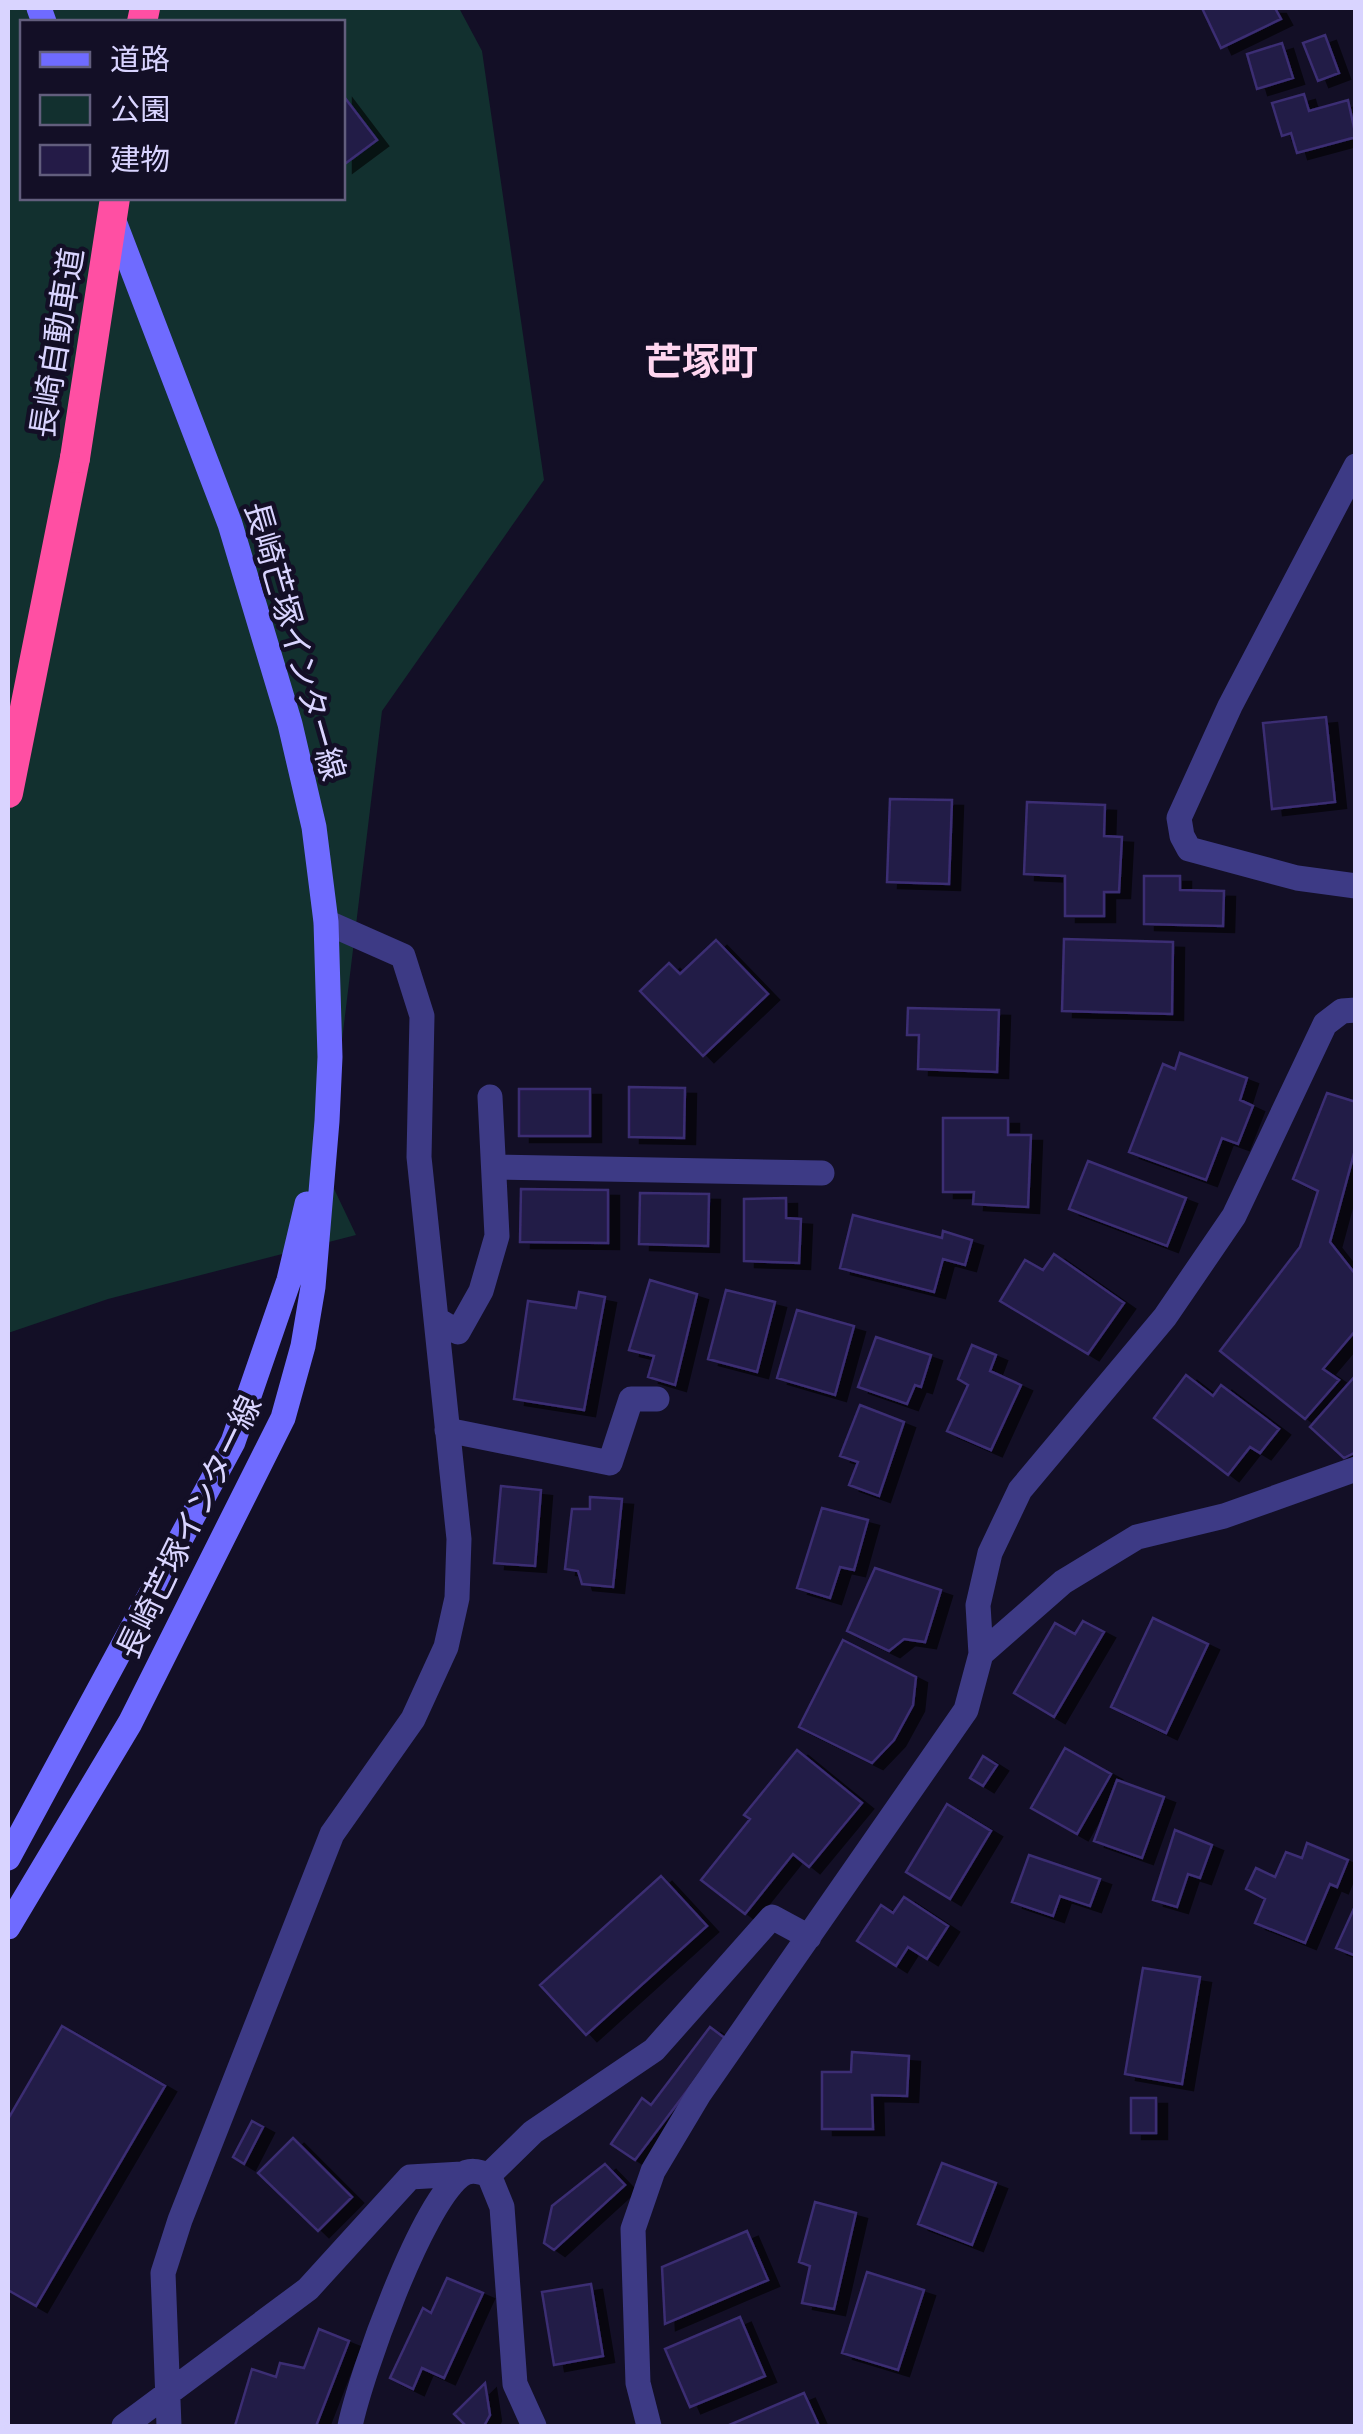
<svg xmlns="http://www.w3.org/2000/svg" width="1363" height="2434" font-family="Arial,'Noto Sans JP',sans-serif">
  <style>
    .green { fill: #12302f; fill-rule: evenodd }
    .building { fill: #241b47; stroke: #3b2d73; stroke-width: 2.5; filter: url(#shadow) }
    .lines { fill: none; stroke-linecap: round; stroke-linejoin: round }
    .street { stroke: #3d3a85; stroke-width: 25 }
    .secondary { stroke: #6f6bff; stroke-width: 25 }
    .highway { stroke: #ff4fa3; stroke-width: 30 }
    .highway-bridge { stroke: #ff4fa3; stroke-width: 30 }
    .labels { text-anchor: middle; stroke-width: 9; stroke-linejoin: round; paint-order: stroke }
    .street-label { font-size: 32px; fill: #d9d4ff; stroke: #130f26 }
    .quarter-label { font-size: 38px; font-weight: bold; fill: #ffd6f0; stroke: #130f26 }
  </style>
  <defs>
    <filter id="shadow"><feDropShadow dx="11" dy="6" stdDeviation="0" flood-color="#0009"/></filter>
  </defs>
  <rect width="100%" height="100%" fill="#130f26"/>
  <path class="green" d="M 8,8 L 459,8 L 482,51 L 544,480 L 382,711 L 326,1172 L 356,1235 L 108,1299 L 8,1333 ZM 22,22 L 342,22 L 342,198 L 22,198 Z"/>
  <path class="building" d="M 1202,8 L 1275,8 L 1281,19 L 1221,48 Z
    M 1325,35 L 1339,73 L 1318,81 L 1303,43 Z
    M 1282,43 L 1293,78 L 1257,89 L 1247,54 Z
    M 342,94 L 377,140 L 342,166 Z
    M 1304,94 L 1309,111 L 1348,100 L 1356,137 L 1297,153 L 1291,133 L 1282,136 L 1272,103 Z
    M 1326,717 L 1335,802 L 1272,809 L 1263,723 Z
    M 890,799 L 952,800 L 949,884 L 887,882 Z
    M 1027,802 L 1105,805 L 1104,836 L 1122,837 L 1119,892 L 1104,892 L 1104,916 L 1065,916 L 1065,876 L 1024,874 Z
    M 1144,876 L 1180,876 L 1180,890 L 1224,891 L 1223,926 L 1144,924 Z
    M 1064,939 L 1173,942 L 1172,1014 L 1062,1011 Z
    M 716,940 L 768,994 L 703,1056 L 640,991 L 669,963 L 680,974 Z
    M 908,1008 L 999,1010 L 997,1072 L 918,1069 L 919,1035 L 907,1035 Z
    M 1180,1053 L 1247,1078 L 1240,1100 L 1253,1106 L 1238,1144 L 1222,1138 L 1206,1180 L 1129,1152 L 1163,1064 L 1175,1069 Z
    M 629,1087 L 685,1088 L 684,1138 L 629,1137 Z
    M 519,1089 L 590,1089 L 590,1136 L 519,1136 Z
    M 1327,1093 L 1356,1102 L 1356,1146 L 1330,1242 L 1356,1275 L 1356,1330 L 1323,1369 L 1339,1380 L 1305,1419 L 1220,1351 L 1300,1247 L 1318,1191 L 1293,1179 Z
    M 943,1118 L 1008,1118 L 1008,1135 L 1031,1135 L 1028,1207 L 973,1204 L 974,1192 L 943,1192 Z
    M 1088,1161 L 1186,1198 L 1167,1246 L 1069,1209 Z
    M 521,1189 L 608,1190 L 608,1243 L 520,1242 Z
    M 640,1193 L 709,1194 L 708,1246 L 639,1244 Z
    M 786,1198 L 786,1218 L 801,1219 L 799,1263 L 744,1261 L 744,1199 Z
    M 853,1215 L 942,1238 L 943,1231 L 972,1240 L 965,1265 L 943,1259 L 934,1292 L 840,1268 Z
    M 1054,1254 L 1124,1303 L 1088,1354 L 1000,1301 L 1025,1260 L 1043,1270 Z
    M 650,1280 L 697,1294 L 675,1385 L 648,1377 L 654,1356 L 629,1350 Z
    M 726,1290 L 775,1302 L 757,1372 L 708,1359 Z
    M 579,1292 L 605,1297 L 584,1410 L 514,1399 L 528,1301 L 576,1308 Z
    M 797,1310 L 854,1326 L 835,1395 L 777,1378 Z
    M 876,1337 L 931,1355 L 921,1387 L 915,1385 L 907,1404 L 858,1387 Z
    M 972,1345 L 996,1355 L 990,1371 L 1021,1385 L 991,1450 L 947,1431 L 968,1385 L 958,1379 Z
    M 1186,1375 L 1213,1396 L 1221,1385 L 1279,1429 L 1260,1453 L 1250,1447 L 1228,1475 L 1154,1418 Z
    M 1356,1375 L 1356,1452 L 1344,1458 L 1310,1427 Z
    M 860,1405 L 904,1422 L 879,1496 L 849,1485 L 858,1462 L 840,1456 Z
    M 501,1486 L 541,1490 L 535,1566 L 494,1563 Z
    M 590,1497 L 622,1499 L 613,1587 L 582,1584 L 578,1571 L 565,1569 L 572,1509 L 590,1509 Z
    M 822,1508 L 868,1520 L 854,1570 L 840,1567 L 830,1598 L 797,1588 Z
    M 875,1568 L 941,1590 L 925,1642 L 904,1639 L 889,1651 L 847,1631 Z
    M 1153,1618 L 1208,1644 L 1166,1733 L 1111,1707 Z
    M 1083,1621 L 1104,1632 L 1054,1717 L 1014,1693 L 1055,1623 L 1075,1634 Z
    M 843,1640 L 916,1677 L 913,1705 L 894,1740 L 872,1763 L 799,1727 Z
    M 1065,1748 L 1111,1774 L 1077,1834 L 1031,1808 Z
    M 797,1750 L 862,1803 L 809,1867 L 793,1854 L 745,1914 L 701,1880 L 750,1819 L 744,1815 Z
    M 983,1756 L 997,1765 L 983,1786 L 970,1778 Z
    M 1117,1780 L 1164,1797 L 1142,1858 L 1094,1841 Z
    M 947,1804 L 991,1831 L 950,1899 L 906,1872 Z
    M 1175,1830 L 1212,1845 L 1200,1878 L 1188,1874 L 1177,1907 L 1153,1900 Z
    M 1307,1843 L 1348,1860 L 1337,1887 L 1330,1884 L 1305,1943 L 1255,1923 L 1265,1899 L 1246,1889 L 1256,1868 L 1275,1877 L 1286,1852 L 1302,1858 Z
    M 1029,1855 L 1100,1879 L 1090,1906 L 1060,1896 L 1053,1916 L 1012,1902 Z
    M 661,1876 L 707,1926 L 586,2035 L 540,1985 Z
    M 904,1897 L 948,1926 L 927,1959 L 908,1947 L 896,1966 L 857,1941 L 881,1905 L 893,1913 Z
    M 1356,1904 L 1356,1956 L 1336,1948 Z
    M 1143,1968 L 1200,1977 L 1182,2084 L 1125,2074 Z
    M 62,2026 L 165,2086 L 36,2306 L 8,2290 L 8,2119 Z
    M 710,2027 L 726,2039 L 635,2160 L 611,2144 L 642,2098 L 651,2105 Z
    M 852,2052 L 909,2056 L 907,2096 L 872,2095 L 873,2129 L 822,2129 L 822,2072 L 851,2072 Z
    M 1131,2098 L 1156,2098 L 1156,2133 L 1131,2133 Z
    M 252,2121 L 263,2127 L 244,2164 L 233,2157 Z
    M 293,2138 L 352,2197 L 318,2231 L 258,2173 Z
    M 942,2163 L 996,2183 L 972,2245 L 918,2224 Z
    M 605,2164 L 625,2185 L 554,2250 L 544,2243 L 552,2206 Z
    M 815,2202 L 856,2213 L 834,2309 L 802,2303 L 810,2266 L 799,2262 Z
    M 747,2231 L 768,2280 L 665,2324 L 662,2267 Z
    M 867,2272 L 924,2290 L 898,2370 L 842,2353 Z
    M 447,2278 L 483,2293 L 444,2378 L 422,2368 L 413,2389 L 390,2378 L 423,2308 L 431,2313 Z
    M 591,2284 L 603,2356 L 554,2365 L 542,2292 Z
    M 740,2317 L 765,2376 L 690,2407 L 665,2349 Z
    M 319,2329 L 349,2341 L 316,2426 L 235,2426 L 252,2369 L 276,2377 L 280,2363 L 304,2368 Z
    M 485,2383 L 490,2415 L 484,2426 L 466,2426 L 454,2414 Z
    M 804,2393 L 819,2426 L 727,2426 Z"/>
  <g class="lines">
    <path class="street" d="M 1356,466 L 1230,706 L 1179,818 L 1182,836 L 1189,849 L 1297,878 L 1356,886
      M 494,1167 L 822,1173
      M 436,1319 L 458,1332 L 481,1291 L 497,1236 L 490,1097
      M 447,1430 L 610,1463 L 631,1399 L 657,1399
      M 981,1654 L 1063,1582 L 1137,1537 L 1224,1516 L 1356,1469
      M 489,2175 L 533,2132 L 654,2050 L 772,1917 L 809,1937
      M 124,2426 L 308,2289 L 410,2177 L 462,2174
      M 169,2426 L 163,2273 L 180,2220 L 332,1834 L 413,1719 L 446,1647 L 457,1598 L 459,1539 L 419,1157 L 422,1016 L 403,956 L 326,922
      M 350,2426 C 361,2374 420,2208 460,2176 C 469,2169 478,2171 489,2175 L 502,2207 L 515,2384 L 534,2426
      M 649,2426 L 638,2383 L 633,2229 L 653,2171 L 699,2094 L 966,1710 L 981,1654 L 978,1605 L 990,1553 L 1020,1490 L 1165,1317 L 1234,1216 L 1325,1024 L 1342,1011 L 1356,1010"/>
    <path class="secondary" d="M 39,8 L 44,22
      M 8,1858 L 233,1442 L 289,1280 L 307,1204
      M 8,1927 L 130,1723 L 283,1418 L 303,1346 L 313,1287 L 327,1121 L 330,1057 L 326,922 L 314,827 L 290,724 L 230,524 L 112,216"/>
    <path class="highway" d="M 142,22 L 145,8
      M 8,793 L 75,458"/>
    <path class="highway-bridge" d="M 75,458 L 115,198"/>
  </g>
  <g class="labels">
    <g class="street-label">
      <text transform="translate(57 343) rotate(-81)" y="11">長崎自動車道</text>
      <text transform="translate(295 641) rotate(74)" y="11">長崎芒塚インター線</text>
      <text transform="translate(189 1527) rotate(-64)" y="11">長崎芒塚インター線</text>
    </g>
    <g class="quarter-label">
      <text x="701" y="375">芒塚町</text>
    </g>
  </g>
  <rect width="1363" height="2434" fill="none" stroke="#d9d4ff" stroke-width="20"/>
  <rect x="20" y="20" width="325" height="180" fill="#130f26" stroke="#625e7d" stroke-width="2.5"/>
  <rect x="40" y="52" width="50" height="15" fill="#6f6bff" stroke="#625e7d" stroke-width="2.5"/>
  <text x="110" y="70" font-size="30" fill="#d9d4ff">道路</text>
  <rect x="40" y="95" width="50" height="30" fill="#12302f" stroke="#625e7d" stroke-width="2.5"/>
  <text x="110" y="120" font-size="30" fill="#d9d4ff">公園</text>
  <rect x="40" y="145" width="50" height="30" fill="#241b47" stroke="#625e7d" stroke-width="2.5"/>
  <text x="110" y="170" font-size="30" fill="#d9d4ff">建物</text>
</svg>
